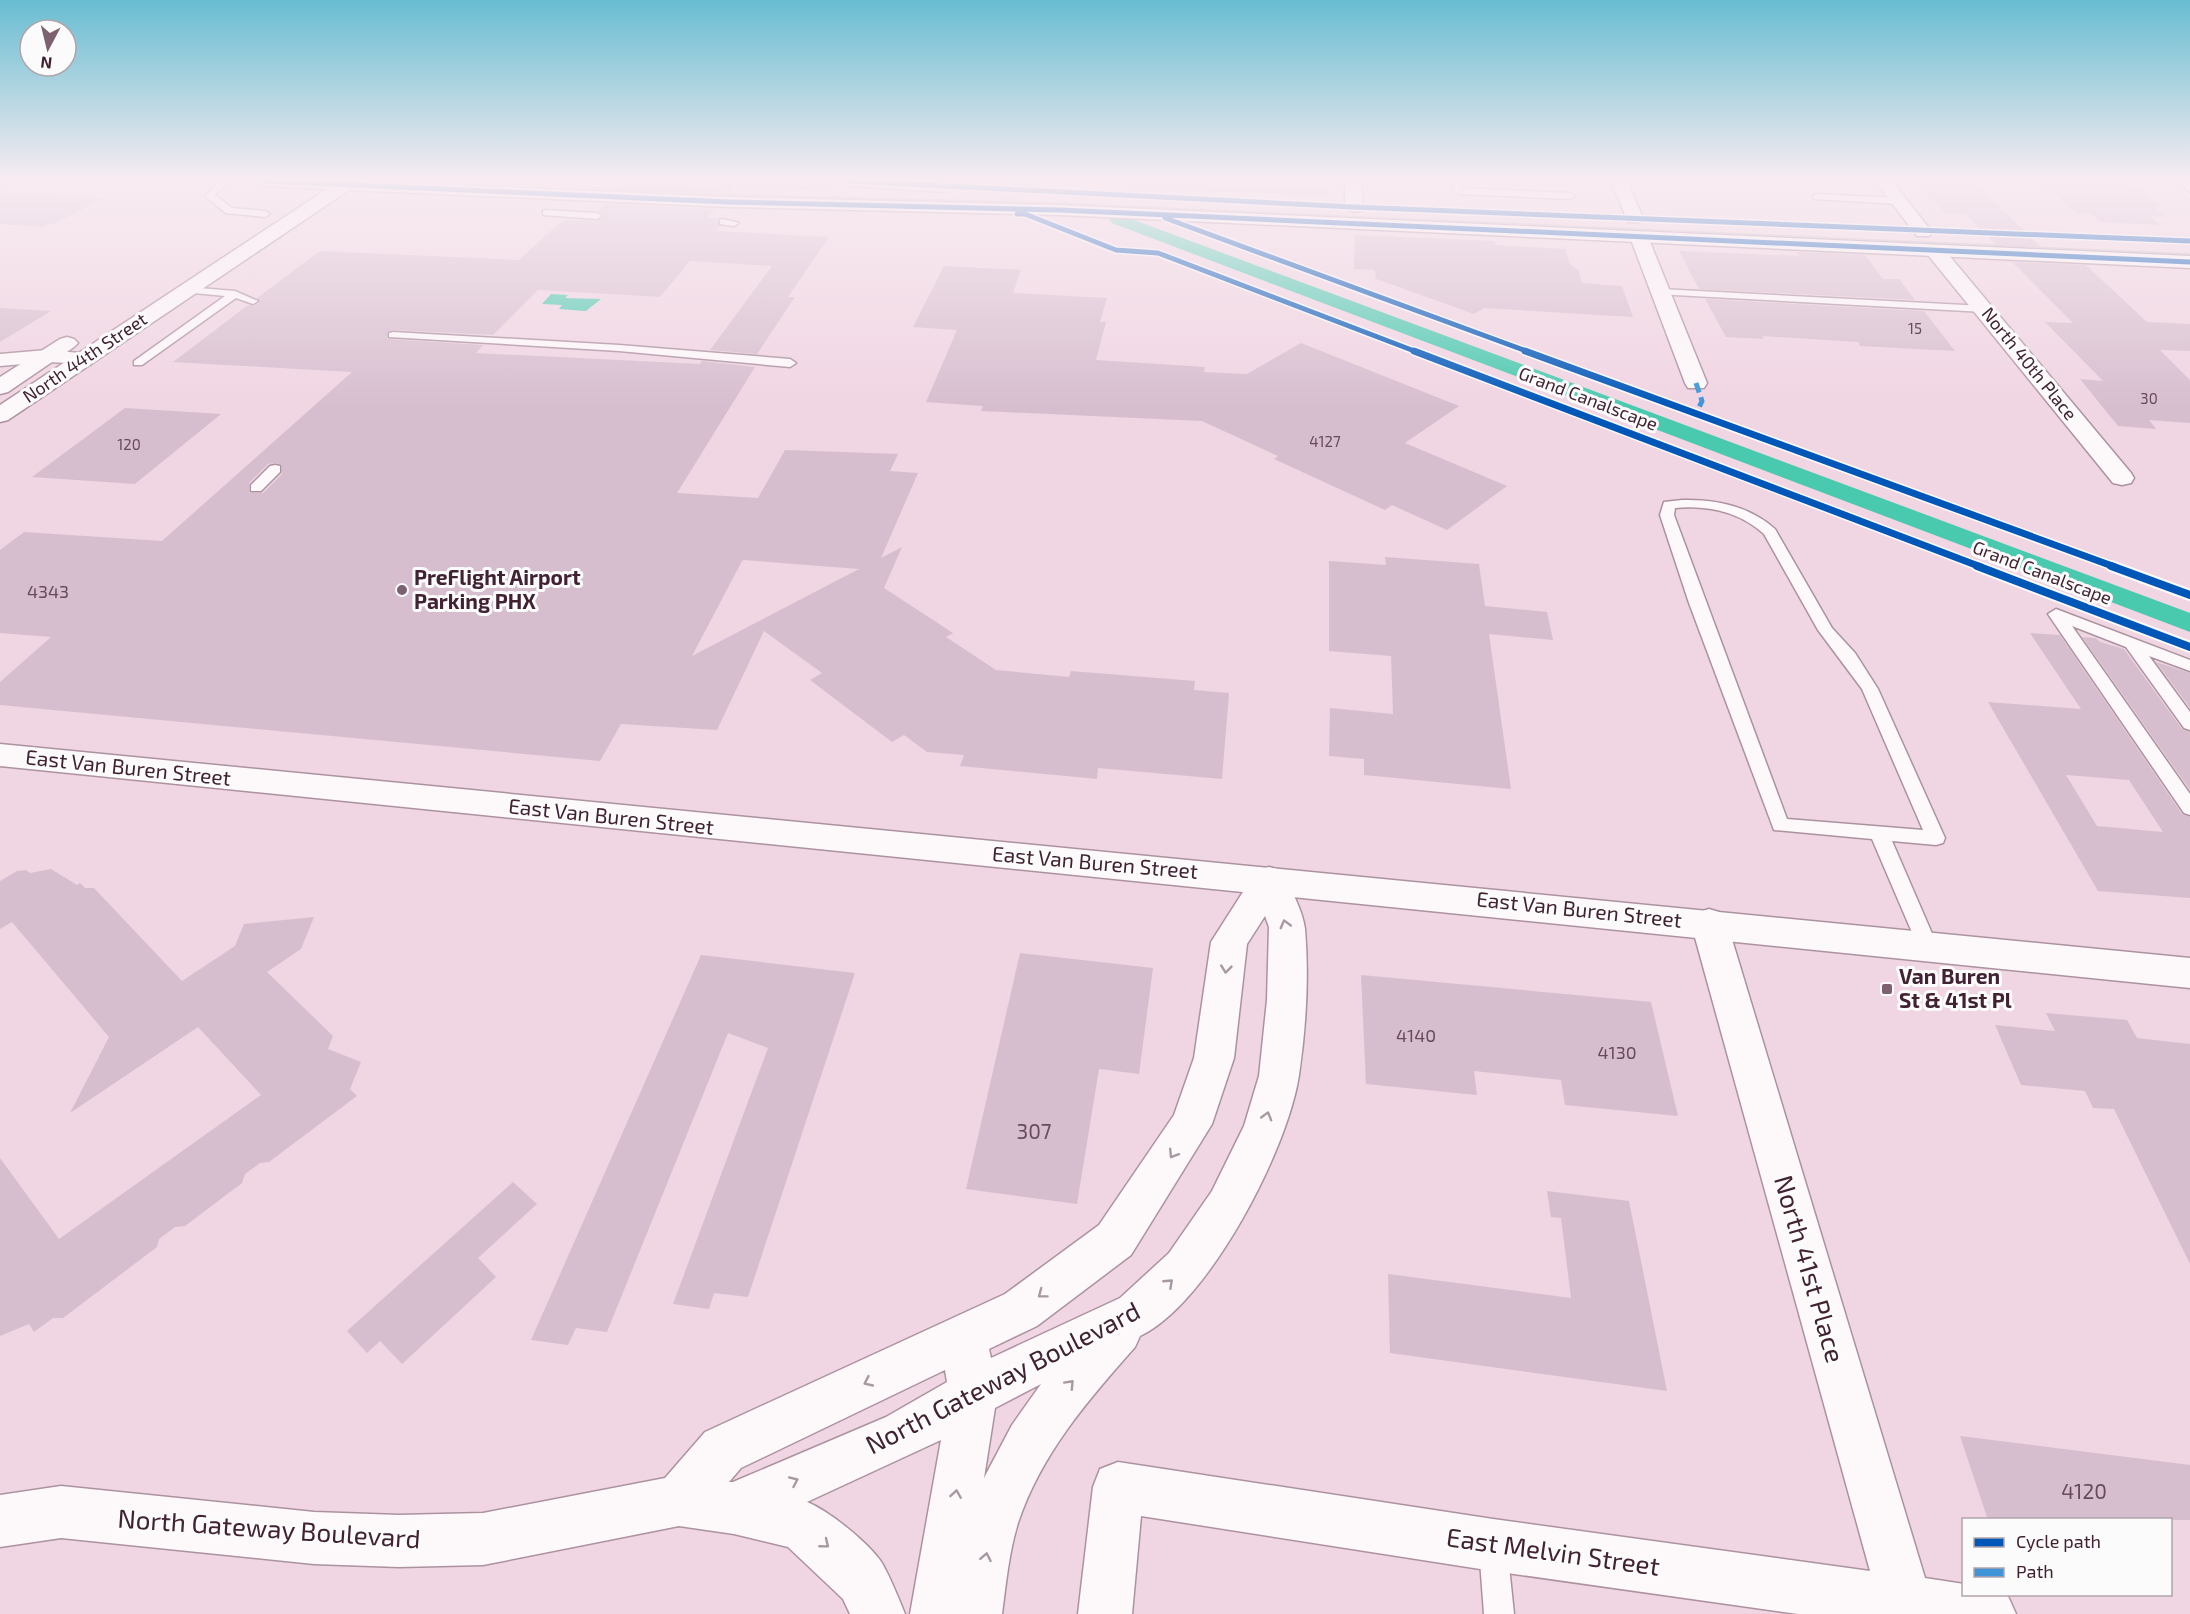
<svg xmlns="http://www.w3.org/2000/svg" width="2190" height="1614" font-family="'Exo 2',sans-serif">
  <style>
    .green { fill: #f1b6d3 }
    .water { fill: #49caaf }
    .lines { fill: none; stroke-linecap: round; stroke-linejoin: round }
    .canal { fill: #49caaf; fill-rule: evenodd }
    .building { fill: #d7becf; fill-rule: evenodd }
    .lane-casing { stroke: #ac929f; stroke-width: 3 }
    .street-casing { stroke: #ac929f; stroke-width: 3 }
    .primary-casing { stroke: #ac929f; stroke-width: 3 }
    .lane { fill: #fdf9fb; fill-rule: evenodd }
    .street { fill: #fdf9fb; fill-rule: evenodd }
    .primary { fill: #fdf9fb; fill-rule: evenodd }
    .tram { stroke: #c6bec2; stroke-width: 1.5 }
    .quiet { stroke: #3f95d8; stroke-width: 5; stroke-dasharray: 10 5; stroke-linecap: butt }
    .cycleway-far2-casing { stroke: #fbfbfb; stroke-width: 8 }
    .cycleway-far1-casing { stroke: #fbfbfb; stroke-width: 10 }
    .cycleway-casing { stroke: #fbfbfb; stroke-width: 12 }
    .cycleway-far2 { stroke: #0057b8; stroke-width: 5 }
    .cycleway-far1 { stroke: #0057b8; stroke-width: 7 }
    .cycleway { stroke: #0057b8; stroke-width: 8 }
    .oneway { stroke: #a898a1 }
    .poi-dot { fill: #7e6170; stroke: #fbfbfb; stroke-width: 2 }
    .labels { text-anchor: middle; stroke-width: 6; stroke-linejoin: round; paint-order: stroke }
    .far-number-label { font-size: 15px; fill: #684b5b }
    .far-street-label { font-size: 18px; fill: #412232; stroke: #fbfbfb }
    .number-label { font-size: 18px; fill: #684b5b }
    .poi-label { font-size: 21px; font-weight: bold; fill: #412232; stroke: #fbfbfb; text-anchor: start }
    .street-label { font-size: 21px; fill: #412232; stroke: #fbfbfb }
    .near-number-label { font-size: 21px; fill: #684b5b }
    .near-street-label { font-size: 26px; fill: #412232; stroke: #fbfbfb }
  </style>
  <rect width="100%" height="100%" fill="#f0d5e2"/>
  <path class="green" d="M 1122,181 L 1327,181 L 1326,195 L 1315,197 L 1265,193 L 1132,190 L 1123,185 Z"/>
  <path class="water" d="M 551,294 L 568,295 L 565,298 L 601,299 L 586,311 L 559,309 L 562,305 L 542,304 Z"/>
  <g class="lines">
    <path class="canal" d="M 1009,181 L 1032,181 L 1036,185 L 1028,190 L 1011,185 Z
      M 1118,214 L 2190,613 L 2190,632 L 1112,223 L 1109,219 Z"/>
  </g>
  <path class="building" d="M 1914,181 L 1973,181 L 2041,247 L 1996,245 L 1965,214 L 1945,213 Z
    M 2039,181 L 2129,181 L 2163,207 L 2155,207 L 2167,217 L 2150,216 L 2160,225 L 2100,222 L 2090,213 L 2076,213 Z
    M 628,182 L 735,186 L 728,195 L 620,190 Z
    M 0,191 L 42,193 L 105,198 L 55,223 L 41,227 L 0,224 Z
    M 605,204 L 715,209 L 707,218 L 719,218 L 720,226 L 716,231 L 829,237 L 788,297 L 795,297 L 757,354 L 710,350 L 772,266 L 690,261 L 660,297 L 538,290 L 493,335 L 393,330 L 387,332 L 387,339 L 483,345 L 476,353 L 700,364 L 702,361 L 755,367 L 677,493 L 758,498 L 785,450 L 898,454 L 890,471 L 918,473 L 881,558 L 902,547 L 884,588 L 953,633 L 946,637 L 996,670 L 1069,677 L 1071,671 L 1195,681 L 1194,690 L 1229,693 L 1222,779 L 1098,768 L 1097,779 L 960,766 L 964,755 L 927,752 L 904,735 L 892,742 L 810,680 L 822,673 L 764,631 L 717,730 L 621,724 L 600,761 L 0,705 L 0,682 L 51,637 L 0,633 L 0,550 L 24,532 L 162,541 L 352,372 L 173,362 L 248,305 L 254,306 L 259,303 L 257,298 L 320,251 L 519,260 L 558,224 L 566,220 L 597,221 L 603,218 L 604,215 L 598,211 ZM 275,463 L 282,465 L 282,474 L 263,493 L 249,493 L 249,483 L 268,464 ZM 742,561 L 744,560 L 859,569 L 692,656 Z
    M 1355,235 L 1494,241 L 1495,245 L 1565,249 L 1570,264 L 1578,270 L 1582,283 L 1622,286 L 1633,317 L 1484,308 L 1474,314 L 1376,279 L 1375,270 L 1354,269 Z
    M 1679,251 L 1800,256 L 1797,252 L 1865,255 L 1883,279 L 1899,279 L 1915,300 L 1699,289 Z
    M 2012,262 L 2086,265 L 2147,322 L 2190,324 L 2190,351 L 2160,350 L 2190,380 L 2190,423 L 2149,420 L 2156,429 L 2118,426 L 2080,379 L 2103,381 L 2045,322 L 2073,323 Z
    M 944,266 L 1021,270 L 1013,293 L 1107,298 L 1100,322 L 1106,322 L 1096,360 L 1205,367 L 1204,372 L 1247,374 L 1301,343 L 1459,406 L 1405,443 L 1507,486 L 1447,530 L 1392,505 L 1385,510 L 1274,459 L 1278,456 L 1202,421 L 981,411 L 983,406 L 926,402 L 957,330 L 913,327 Z
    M 1705,299 L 1924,311 L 1955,351 L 1860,346 L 1858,342 L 1762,336 L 1764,339 L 1726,337 Z
    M 0,308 L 51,311 L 0,342 Z
    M 125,408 L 221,414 L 135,484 L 32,477 Z
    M 1385,557 L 1479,564 L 1485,606 L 1547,612 L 1553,640 L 1489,634 L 1511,789 L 1364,775 L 1364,759 L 1329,756 L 1330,708 L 1393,714 L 1391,656 L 1329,651 L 1329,561 L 1386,565 Z
    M 2030,633 L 2060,635 L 2182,814 L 2190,817 L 2190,898 L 2098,891 L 1988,702 L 2081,709 ZM 2066,775 L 2129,780 L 2163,832 L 2097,826 Z
    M 2082,637 L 2096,638 L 2100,642 L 2124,649 L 2182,729 L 2190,732 L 2190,790 Z
    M 2156,662 L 2190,673 L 2190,708 Z
    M 51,869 L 77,885 L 80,883 L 85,888 L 94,888 L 182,981 L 235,946 L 244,924 L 314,917 L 301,949 L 267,972 L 333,1036 L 328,1049 L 361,1062 L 350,1089 L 357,1096 L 269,1162 L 260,1163 L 245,1174 L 242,1183 L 185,1226 L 175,1227 L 159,1239 L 157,1247 L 63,1318 L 53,1318 L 34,1332 L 29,1324 L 0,1336 L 0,1158 L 59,1239 L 261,1095 L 198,1027 L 70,1113 L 109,1037 L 12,922 L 0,929 L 0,881 L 17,871 L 26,870 L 30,873 Z
    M 1020,953 L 1153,968 L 1139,1074 L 1099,1069 L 1077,1204 L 966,1189 Z
    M 701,955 L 855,973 L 748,1297 L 714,1293 L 709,1309 L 673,1304 L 768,1048 L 728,1033 L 607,1332 L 576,1328 L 568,1345 L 531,1340 Z
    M 1361,975 L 1651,1002 L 1678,1116 L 1565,1105 L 1561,1080 L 1474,1071 L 1477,1095 L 1366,1084 Z
    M 2046,1013 L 2127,1020 L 2137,1038 L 2190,1044 L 2190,1264 L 2114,1109 L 2093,1108 L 2085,1091 L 2021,1085 L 1995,1025 L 2055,1031 Z
    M 513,1182 L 537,1204 L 478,1258 L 496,1277 L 402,1364 L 380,1341 L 367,1353 L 347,1331 Z
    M 1547,1191 L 1629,1201 L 1667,1391 L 1390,1353 L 1388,1274 L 1571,1298 L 1561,1218 L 1551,1217 Z
    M 1960,1436 L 2190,1465 L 2190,1520 L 1988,1520 Z"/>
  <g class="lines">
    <g class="lane-casing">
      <path id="lane" d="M 219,181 L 230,181 L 215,195 L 232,208 L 265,211 L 270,214 L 265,217 L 226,213 L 205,196 Z
        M 1452,181 L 1461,181 L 1463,188 L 1570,193 L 1575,196 L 1570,199 L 1459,194 L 1454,191 Z
        M 2176,181 L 2185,181 L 2190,184 L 2190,192 Z
        M 1817,194 L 1898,198 L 1903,201 L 1898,204 L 1814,199 L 1814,195 Z
        M 546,210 L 597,213 L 602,216 L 597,219 L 543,215 L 543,211 Z
        M 723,219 L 739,223 L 734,226 L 720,224 L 720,220 Z
        M 187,287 L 235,291 L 258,301 L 253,304 L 236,298 L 142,365 L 134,365 L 134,361 L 225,296 L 183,292 L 183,288 Z
        M 1660,289 L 1984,306 L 1989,309 L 1984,312 L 1656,294 L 1655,292 Z
        M 393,332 L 619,345 L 790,359 L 796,363 L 790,367 L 619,351 L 389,337 L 389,333 Z
        M 275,465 L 280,466 L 280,472 L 261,491 L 251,491 L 251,485 L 270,466 Z
        M 1682,500 C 1716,499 1749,506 1775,529 L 1832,628 L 1855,653 L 1878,689 L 1945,838 L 1943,843 L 1936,845 L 1892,841 L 1937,945 L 1934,951 L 1927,953 L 1920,951 L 1872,839 L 1774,830 L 1689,603 L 1660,515 L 1664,502 ZM 1675,508 C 1708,505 1740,512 1764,534 L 1818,630 L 1862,689 L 1923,830 L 1787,819 L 1674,515 Z
        M 2056,609 L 2190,660 L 2190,671 L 2149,656 L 2190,712 L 2190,730 L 2184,728 L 2126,647 L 2072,626 L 2190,794 L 2190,815 L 2184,813 L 2048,614 Z
        M 1493,1533 L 1503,1537 L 1507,1547 L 1514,1614 L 1484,1614 L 1479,1547 L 1483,1537 Z"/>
    </g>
    <g class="street-casing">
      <path id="street" d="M 1345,181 L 1361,181 L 1363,207 L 1360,211 L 1354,212 L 1345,207 Z
        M 1611,181 L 1627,181 L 1643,218 L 1640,222 L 1628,222 Z
        M 1875,181 L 1892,181 L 1932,232 L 1929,236 L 1917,236 Z
        M 1639,232 L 1648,237 L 1707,383 L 1704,388 L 1688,388 L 1685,383 L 1630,237 Z
        M 1935,245 L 1942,247 L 2131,473 L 2134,478 L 2131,483 L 2122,485 L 2113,483 L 1928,255 L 1926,251 L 1928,247 Z
        M 47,350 L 91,354 L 94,359 L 91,364 L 47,362 L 0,366 L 0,354 Z
        M 1269,867 L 1281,870 C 1290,887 1303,911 1305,929 C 1309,976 1306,1028 1299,1075 C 1288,1149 1209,1303 1140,1336 L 1135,1347 C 1088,1400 1041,1454 1018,1523 C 1009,1552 1006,1584 1002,1614 L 910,1614 L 941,1440 L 807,1502 C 829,1511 869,1543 882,1563 C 891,1579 898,1597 905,1614 L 850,1614 L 843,1599 L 788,1547 L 734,1534 L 679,1526 L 483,1565 L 399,1567 L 314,1564 L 61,1538 L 0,1547 L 0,1495 L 61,1486 L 314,1512 L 399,1515 L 483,1513 L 665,1478 L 705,1432 L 1005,1294 L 1099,1225 L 1174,1115 L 1194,1058 L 1211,942 L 1257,870 ZM 1265,916 L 1269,927 L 1267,1000 L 1259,1076 L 1244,1126 L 1212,1191 L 1169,1253 L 1120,1298 L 991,1358 L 989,1349 L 1037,1326 L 1131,1255 L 1212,1124 L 1234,1058 L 1247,944 ZM 945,1370 L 947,1382 L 886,1417 L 733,1482 L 729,1482 L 741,1468 ZM 1041,1384 L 1012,1425 L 984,1478 L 995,1408 Z
        M 1709,909 L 1722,913 L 1727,923 L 1925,1578 L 1964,1584 L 1964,1594 L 2007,1594 L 2016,1614 L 1798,1614 L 1493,1571 L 1141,1516 L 1132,1614 L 1078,1614 L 1093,1487 L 1100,1469 L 1118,1462 L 1493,1519 L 1870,1571 L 1691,923 L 1696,913 Z"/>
    </g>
    <g class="primary-casing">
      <path id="primary" d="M 256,181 L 371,181 L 729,197 L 1060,205 L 2190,256 L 2190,268 L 1060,215 L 729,207 L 349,190 L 8,420 L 0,422 L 0,405 L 327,189 L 264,186 Z
        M 843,181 C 861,181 945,175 953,187 L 945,192 L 851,186 Z
        M 67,337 L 74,339 L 78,343 L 74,347 L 8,392 L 0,394 L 0,377 L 60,339 Z
        M 0,744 L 2190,958 L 2190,988 L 0,766 Z"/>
    </g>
    <use href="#lane" class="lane"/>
    <use href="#street" class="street"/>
    <use href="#primary" class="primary"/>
    <path class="tram" d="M 456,181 L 748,195 L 1055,203 L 2190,254
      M 660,181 L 828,189"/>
    <path class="quiet" d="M 1696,383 L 1702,401 L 1696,414"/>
    <g class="cycleway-far2-casing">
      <path id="cycleway-far2" d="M 264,181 L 729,202 L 1060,210 L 2190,262
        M 851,181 L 1354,207 L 2190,241
        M 1017,214 L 1025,214 L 1116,250 L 1158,253 L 1417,352
        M 1165,218 L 1529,352"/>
    </g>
    <g class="cycleway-far1-casing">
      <path id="cycleway-far1" d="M 1414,351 L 1981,567
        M 1525,351 L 2115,567"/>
    </g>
    <g class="cycleway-casing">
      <path id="cycleway" d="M 1977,566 L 2190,647
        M 2111,566 L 2190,595"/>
    </g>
    <use href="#cycleway-far2" class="cycleway-far2"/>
    <use href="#cycleway-far1" class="cycleway-far1"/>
    <use href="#cycleway" class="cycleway"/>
  </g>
  <defs><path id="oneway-chevron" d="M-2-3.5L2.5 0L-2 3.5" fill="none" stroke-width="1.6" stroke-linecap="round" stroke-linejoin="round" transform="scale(1.5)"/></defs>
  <g class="oneway">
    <use href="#oneway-chevron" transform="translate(1285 924) rotate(-105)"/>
    <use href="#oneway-chevron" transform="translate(1226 969) rotate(96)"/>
    <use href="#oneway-chevron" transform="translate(1267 1116) rotate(-74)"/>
    <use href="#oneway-chevron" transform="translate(1173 1154) rotate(122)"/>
    <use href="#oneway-chevron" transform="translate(1169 1283) rotate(-43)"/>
    <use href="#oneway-chevron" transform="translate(1042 1294) rotate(143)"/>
    <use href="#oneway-chevron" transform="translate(868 1382) rotate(155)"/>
    <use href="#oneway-chevron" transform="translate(1070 1384) rotate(-47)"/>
    <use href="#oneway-chevron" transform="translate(794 1481) rotate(-24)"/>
    <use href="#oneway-chevron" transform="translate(956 1494) rotate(-81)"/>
    <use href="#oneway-chevron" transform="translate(825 1544) rotate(39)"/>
    <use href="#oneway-chevron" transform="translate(986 1557) rotate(-79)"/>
  </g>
  <linearGradient id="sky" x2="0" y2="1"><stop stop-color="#68bdd1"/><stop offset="0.44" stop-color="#f8ecf2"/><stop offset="1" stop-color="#f8ecf2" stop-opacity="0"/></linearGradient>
  <rect width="2190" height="407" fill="url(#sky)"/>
  <g class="poi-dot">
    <circle cx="402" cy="590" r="6"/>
    <rect x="1881" y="983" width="12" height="12" rx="3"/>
  </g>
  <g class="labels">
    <g class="far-number-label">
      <text x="1915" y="334">15</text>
      <text x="2149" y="404">30</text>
      <text x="1325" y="447">4127</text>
      <text x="129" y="450">120</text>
    </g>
    <g class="far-street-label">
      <text transform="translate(85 358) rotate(-34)" y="6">North 44th Street</text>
      <text transform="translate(2029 364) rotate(51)" y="6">North 40th Place</text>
      <text transform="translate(1588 399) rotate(21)" y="6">Grand Canalscape</text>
      <text transform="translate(2042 573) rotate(21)" y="6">Grand Canalscape</text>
    </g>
    <g class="number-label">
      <text x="48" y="598">4343</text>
      <text x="1416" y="1042">4140</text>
      <text x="1617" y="1059">4130</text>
    </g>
    <g class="poi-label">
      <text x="414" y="585">PreFlight Airport<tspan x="414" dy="24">Parking PHX</tspan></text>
      <text x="1899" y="984">Van Buren<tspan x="1899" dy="24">St &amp; 41st Pl</tspan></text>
    </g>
    <g class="street-label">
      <text transform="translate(128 768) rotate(6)" y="7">East Van Buren Street</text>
      <text transform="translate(611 817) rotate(6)" y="7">East Van Buren Street</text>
      <text transform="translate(1095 863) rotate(5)" y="7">East Van Buren Street</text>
      <text transform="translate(1579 910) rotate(6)" y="7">East Van Buren Street</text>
    </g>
    <g class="near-number-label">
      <text x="1034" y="1139">307</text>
      <text x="2084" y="1499">4120</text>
    </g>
    <g class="near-street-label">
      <text transform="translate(1809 1269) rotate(74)" y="9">North 41st Place</text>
      <text transform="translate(1003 1378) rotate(-27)" y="9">North Gateway Boulevard</text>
      <text transform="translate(269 1529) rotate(4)" y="9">North Gateway Boulevard</text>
      <text transform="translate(1553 1552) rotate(8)" y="9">East Melvin Street</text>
    </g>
  </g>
  <rect x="1962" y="1518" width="210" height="78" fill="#fbfbfb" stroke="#b1a4ab" stroke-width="1.5"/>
  <rect x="1974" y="1538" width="30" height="9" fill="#0057b8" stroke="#b1a4ab" stroke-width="1.5"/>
  <text x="2016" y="1548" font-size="18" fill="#412232">Cycle path</text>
  <rect x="1974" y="1568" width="30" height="9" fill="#3f95d8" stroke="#b1a4ab" stroke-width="1.5"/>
  <text x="2016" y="1578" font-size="18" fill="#412232">Path</text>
  <g transform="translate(48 48) rotate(187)"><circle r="28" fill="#fbfbfb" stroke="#b1a4ab" stroke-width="1.5"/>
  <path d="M0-4.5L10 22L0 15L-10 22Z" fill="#7e6170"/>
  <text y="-9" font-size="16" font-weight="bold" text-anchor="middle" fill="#412232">N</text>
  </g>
</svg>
